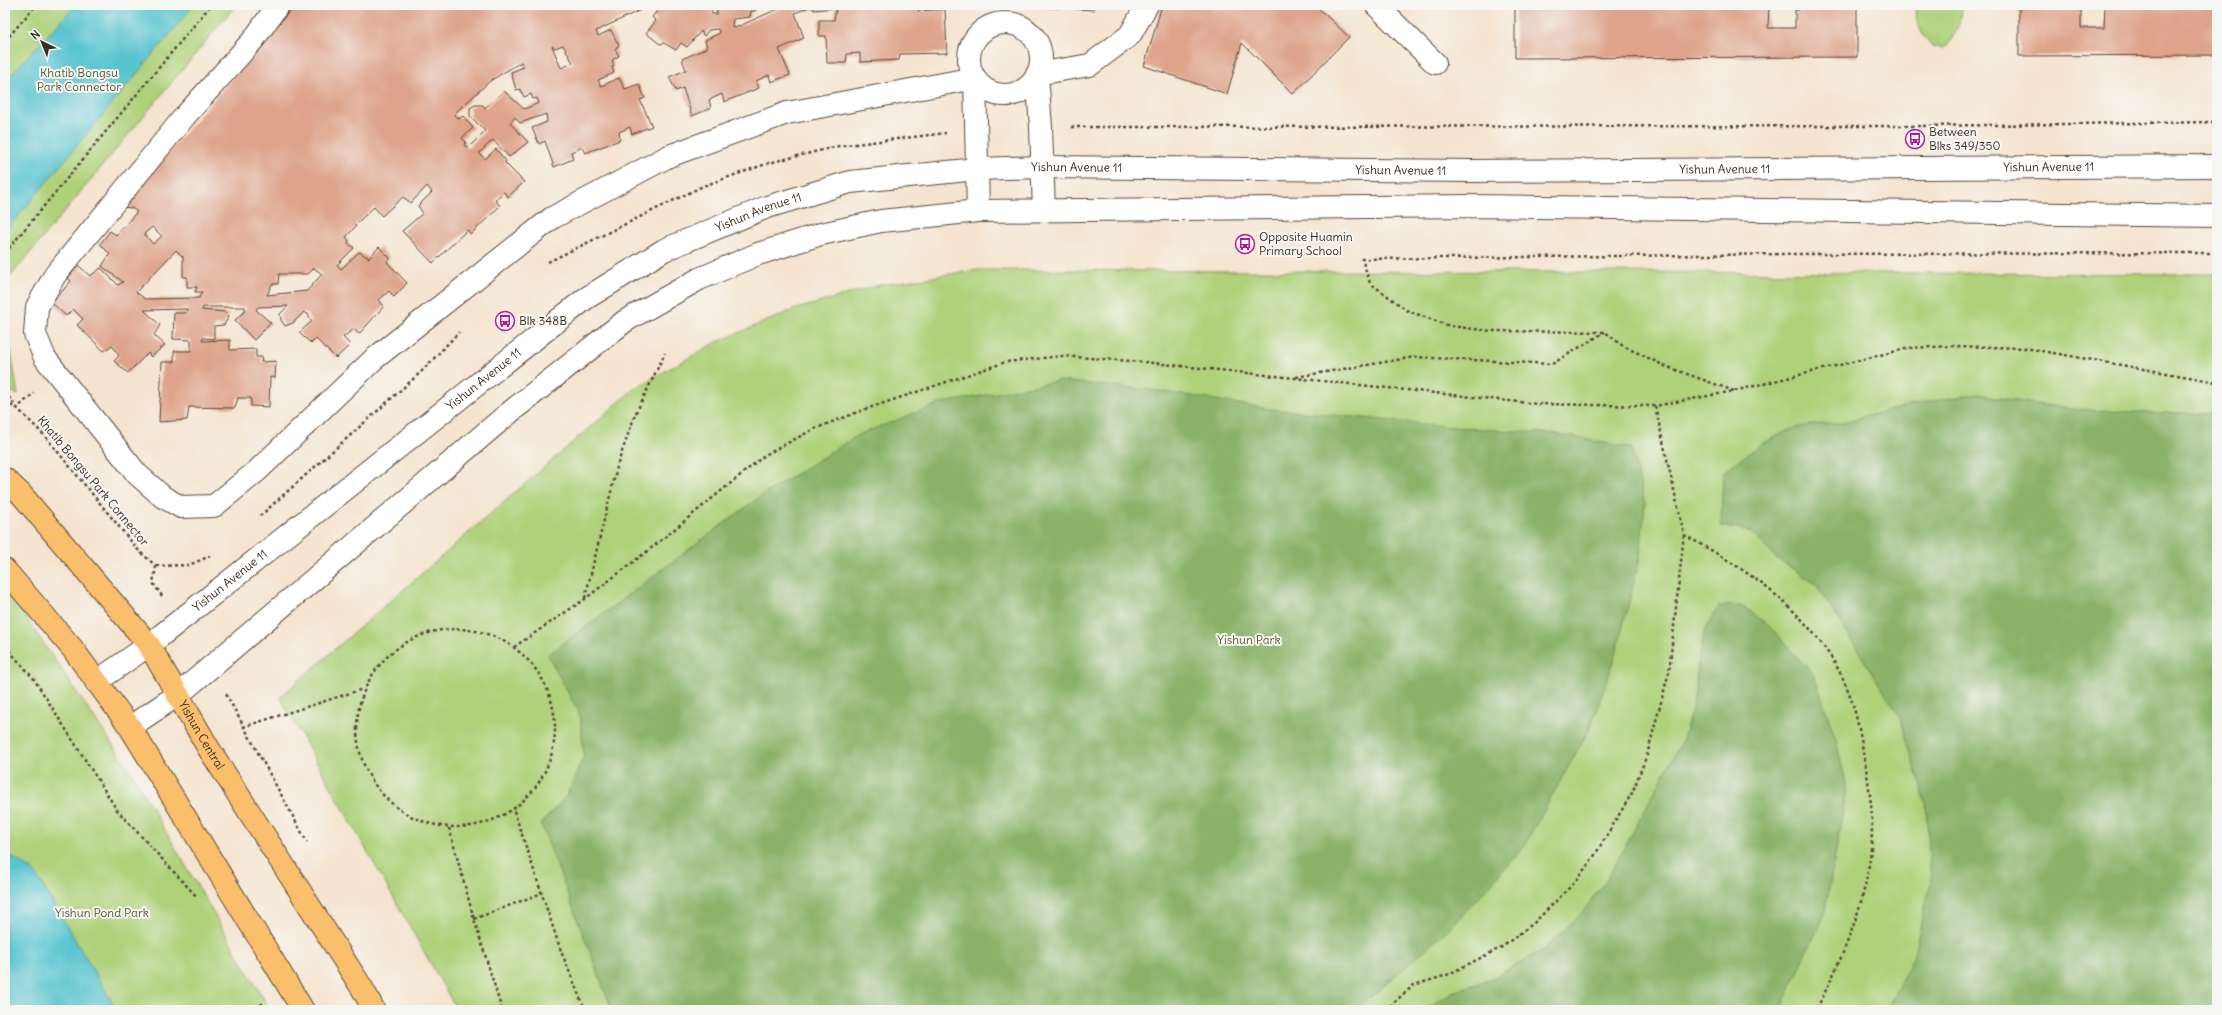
<svg xmlns="http://www.w3.org/2000/svg" width="2222" height="1015" font-family="Delius,sans-serif">
  <style>
    .green { fill: #aed179; stroke: #747e4c }
    .forest { fill: #8ab369; stroke: #626e44 }
    .water { fill: #58c4d0; stroke: #4a7777 }
    .building { fill: #dea38a; fill-rule: evenodd }
    .lines { fill: none; stroke-linecap: round; stroke-linejoin: round }
    .minor-casing { stroke: #574639; stroke-width: 24 }
    .major-casing { stroke: #574639; stroke-width: 24 }
    .path { stroke: #574639; stroke-width: 2.5; stroke-dasharray: 3 3; stroke-linecap: butt }
    .minor { stroke: #fff; stroke-width: 22 }
    .major { stroke: #f9bf6d; stroke-width: 22 }
    .labels { text-anchor: middle; stroke-width: 4; stroke-linejoin: round; paint-order: stroke }
    .park-label { font-size: 12px; fill: #585435; stroke: #f6f6f2 }
    .poi-label { font-size: 12px; fill: #3b2a1e; stroke: #f6f6f2; text-anchor: start }
    .street-label { font-size: 12px; fill: #3b2a1e; stroke: #f6f6f2 }
  </style>
  <rect width="100%" height="100%" fill="#f6f6f2"/>
  <filter id="ink" filterUnits="userSpaceOnUse"><feTurbulence type="fractalNoise" baseFrequency=".025" numOctaves="2"/><feDisplacementMap in="SourceGraphic" scale="8" xChannelSelector="R" yChannelSelector="G"/><feConvolveMatrix kernelMatrix="1 2 1 2 8 2 1 2 1" color-interpolation-filters="sRGB"/></filter>
  <filter id="wash" filterUnits="userSpaceOnUse"><feTurbulence type="fractalNoise" baseFrequency=".012" numOctaves="4" result="noise"/><feDisplacementMap in="SourceGraphic" scale="16" xChannelSelector="R" yChannelSelector="G"/><feGaussianBlur stdDeviation="0.9" result="paint"/><feColorMatrix in="noise" values="0 0 0 0 0 0 0 0 0 0 0 0 0 0 0 0 0 1.4 0 .05"/><feComposite in="paint" operator="in"/></filter>
  <g filter="url(#wash)">
    <rect width="100%" height="100%" fill="#f5e4cf"/>
    <path class="green" d="M 11,5 L 236,5 L 5,283 L 5,12 Z
      M 1915,5 L 1961,5 C 1961,23 1957,35 1944,48 L 1932,47 C 1922,35 1914,21 1915,5 Z
      M 976,270 L 2217,274 L 2217,1010 L 457,1010 L 280,697 L 635,388 L 717,342 L 793,310 L 880,285 Z
      M 5,313 L 18,395 L 5,388 Z
      M 5,587 L 131,772 L 270,1010 L 5,1010 Z"/>
    <path class="forest" d="M 1059,381 L 1159,391 L 1263,408 L 1454,427 L 1557,434 L 1631,448 L 1645,503 L 1640,557 L 1615,658 L 1591,726 L 1523,848 L 1454,924 L 1356,1010 L 612,1010 L 541,824 L 567,795 L 584,755 L 580,715 L 548,655 L 758,498 L 858,435 L 938,404 Z
      M 1978,394 L 2035,404 L 2102,411 L 2217,414 L 2217,1010 L 1886,1010 L 1913,958 L 1931,881 L 1926,804 L 1900,717 L 1816,584 L 1776,558 L 1752,532 L 1721,526 L 1723,472 C 1746,455 1769,437 1796,428 C 1812,423 1831,425 1847,421 C 1891,410 1933,399 1978,394 Z
      M 1719,606 L 1743,606 L 1768,625 L 1814,675 L 1836,740 L 1847,788 L 1825,912 L 1781,1010 L 1425,1010 L 1452,992 L 1489,980 L 1543,950 L 1579,916 L 1607,880 L 1683,739 L 1693,705 L 1699,656 L 1705,629 Z"/>
    <path class="water" d="M 76,5 L 194,5 L 5,232 L 5,81 Z
      M 5,853 L 34,871 L 117,1010 L 5,1010 Z"/>
    <g id="blocks">
      <path class="building" d="M 295,5 L 651,5 L 596,31 L 598,36 L 611,30 L 619,46 L 615,49 L 619,56 L 612,60 L 614,66 L 612,67 L 614,73 L 598,80 L 601,86 L 619,78 L 625,89 L 639,84 L 645,98 L 640,100 L 652,126 L 632,134 L 630,127 L 619,132 L 620,140 L 585,153 L 582,147 L 571,152 L 573,159 L 554,167 L 545,141 L 539,144 L 532,128 L 547,122 L 546,114 L 520,123 L 515,117 L 510,123 L 528,142 L 509,157 L 493,140 L 479,153 L 485,159 L 496,149 L 506,161 L 505,163 L 524,182 L 508,197 L 504,192 L 495,200 L 500,206 L 471,234 L 467,230 L 433,263 L 402,231 L 423,213 L 418,206 L 432,192 L 427,186 L 411,203 L 403,197 L 382,216 L 374,207 L 355,225 L 356,226 L 346,237 L 349,241 L 348,243 L 354,248 L 337,265 L 341,269 L 359,252 L 369,258 L 379,247 L 390,258 L 387,262 L 407,283 L 394,297 L 389,291 L 379,300 L 384,306 L 359,334 L 354,329 L 343,337 L 350,345 L 336,358 L 316,339 L 311,343 L 299,333 L 312,321 L 309,318 L 309,315 L 304,312 L 293,323 L 285,326 L 281,320 L 280,314 L 288,306 L 258,307 L 256,310 L 271,323 L 254,340 L 235,320 L 245,311 L 245,307 L 203,307 L 202,310 L 225,312 L 229,316 L 224,325 L 214,326 L 214,339 L 203,338 L 202,341 L 230,340 L 230,350 L 256,349 L 256,357 L 262,357 L 261,362 L 276,361 L 275,378 L 270,377 L 269,407 L 251,406 L 251,398 L 238,398 L 235,408 L 189,407 L 187,420 L 159,422 L 162,362 L 174,362 L 174,351 L 191,351 L 191,340 L 173,339 L 174,313 L 186,313 L 187,309 L 144,310 L 160,325 L 154,335 L 165,345 L 151,357 L 148,353 L 128,373 L 114,361 L 119,356 L 112,345 L 104,351 L 77,325 L 83,319 L 73,309 L 66,316 L 52,303 L 71,281 L 68,278 L 78,265 L 90,276 L 101,268 L 118,285 L 123,282 L 102,266 L 110,254 L 100,244 L 110,231 L 116,235 L 137,212 L 132,208 L 121,207 ZM 563,45 L 573,63 L 561,68 L 552,46 L 555,48 ZM 521,62 L 524,67 L 511,72 L 516,90 L 520,89 L 524,97 L 531,94 L 533,99 L 537,98 L 539,103 L 524,109 L 504,91 L 485,108 L 483,105 L 475,105 L 470,108 L 470,116 L 485,131 L 468,148 L 464,145 L 466,142 L 462,138 L 473,128 L 463,116 L 459,119 L 454,114 L 490,81 ZM 152,227 L 162,236 L 153,244 L 144,234 ZM 176,250 L 183,257 L 183,277 L 187,277 L 187,287 L 197,287 L 195,292 L 202,292 L 199,298 L 145,299 L 136,292 ZM 314,268 L 322,274 L 307,291 L 267,295 L 272,284 L 278,284 L 279,274 L 308,274 Z
        M 661,5 L 710,5 L 712,14 L 717,14 L 717,5 L 756,5 L 755,11 L 751,11 L 750,17 L 733,19 L 732,27 L 735,28 L 780,8 L 778,5 L 918,5 L 918,11 L 945,9 L 947,53 L 900,54 L 899,60 L 860,62 L 860,53 L 847,54 L 846,63 L 827,63 L 826,36 L 819,36 L 819,20 L 834,20 L 836,8 L 814,10 L 812,6 L 795,13 L 804,38 L 779,49 L 790,75 L 771,82 L 769,75 L 756,81 L 759,88 L 724,102 L 722,94 L 709,100 L 711,108 L 692,116 L 683,88 L 676,91 L 669,77 L 686,70 L 682,59 L 707,48 L 705,40 L 720,33 L 718,29 L 709,30 L 704,36 L 701,31 L 687,47 L 681,43 L 676,50 L 664,43 L 660,44 L 646,33 L 656,21 L 652,17 L 662,6 Z
        M 1021,5 L 1060,5 L 1060,8 L 1021,7 Z
        M 1075,5 L 1094,5 L 1094,10 L 1074,9 Z
        M 1162,5 L 1315,5 L 1349,37 L 1293,94 L 1242,43 L 1227,94 L 1144,66 Z
        M 1515,5 L 1769,5 L 1768,28 L 1795,28 L 1795,10 L 1798,10 L 1798,5 L 1857,5 L 1857,57 L 1515,58 Z
        M 2019,5 L 2084,5 L 2084,8 L 2081,8 L 2081,28 L 2104,28 L 2105,5 L 2217,5 L 2217,55 L 2019,56 Z"/>
    </g>
  </g>
  <g filter="url(#ink)">
    <use href="#blocks" fill-opacity="0" stroke="#574639" stroke-width="1"/>
    <g class="lines">
      <g class="minor-casing">
        <g id="minor">
          <path d="M 278,5 L 254,39 L 185,116 L 55,275 L 37,307 L 35,334 L 45,358 L 137,474 L 163,497 L 181,507 L 214,506 L 257,471 L 374,359 L 552,218 L 669,156 L 787,113 L 975,78 L 978,211"/>
          <path d="M 1376,5 L 1435,63"/>
          <circle cx="1005" cy="59" r="36"/>
          <path d="M 1044,211 L 1041,127 L 1037,74 L 1090,65 L 1130,35 L 1147,5"/>
          <path id="s1" d="M 96,682 L 149,645 L 585,299 L 664,250 L 767,207 L 850,182 L 977,169 L 1043,167 L 1472,171 L 2217,166"/>
          <path d="M 130,727 L 179,694 L 509,413 L 625,321 L 699,279 L 758,254 L 821,234 L 881,221 L 978,211 L 1471,206 L 2217,216"/>
        </g>
      </g>
      <g class="major-casing">
        <g id="major">
          <path id="s2" d="M 5,479 L 21,494 L 149,645 L 209,749 L 362,988 L 374,1010"/>
          <path d="M 5,570 L 72,648 L 130,727 L 303,1010"/>
        </g>
      </g>
      <path class="path" d="M 5,41 L 36,5
        M 1071,127 L 1915,126 L 2217,122
        M 5,253 L 211,5
        M 548,262 L 703,186 L 769,163 L 839,146 L 946,133
        M 1296,377 L 1414,357 L 1552,364 L 1605,332
        M 1734,391 L 1665,366 L 1623,346 L 1605,332 L 1491,331 L 1450,326 L 1408,311 L 1370,283 L 1362,259 L 1787,254 L 2217,253
        M 5,392 L 17,408 L 34,393
        M 5,403 L 17,408 L 44,435 L 139,551 L 156,566
        M 260,516 L 421,372 L 459,332
        M 1684,535 C 1732,561 1781,592 1815,635 C 1848,676 1856,707 1864,757 C 1868,780 1872,803 1872,826 C 1872,892 1845,953 1816,1010
        M 156,566 L 189,565 L 210,556
        M 156,566 L 153,583 L 162,596
        M 585,598 L 618,463 L 635,415 L 665,353
        M357 728a99 99 0 1 1 198 0a99 99 0 1 1-198 0Z
        M 5,646 L 34,679 L 117,810 L 197,897
        M 514,647 L 585,599 L 654,546 L 765,455 L 814,429 L 863,410 L 1006,362 L 1062,356 L 1144,362 L 1538,404 L 1655,406 L 1734,391 L 1909,348 L 1954,346 L 2025,348 L 2217,382
        M 226,694 L 307,842
        M 243,727 L 363,689
        M 514,811 L 561,951 L 585,1010
        M 449,828 L 474,919 L 502,1010
        M 474,919 L 542,893
        M 261,1003 L 265,1010
        M 1385,1010 L 1414,985 L 1447,975 L 1502,947 L 1535,922 L 1575,882 L 1595,855 L 1632,793 L 1647,755 L 1669,672 L 1684,534 L 1655,406"/>
      <use href="#minor" class="minor"/>
      <use href="#major" class="major"/>
    </g>
  </g>
  <defs>
    <g id="bus-ring" transform="scale(1)"><circle r="9.5" fill="#f6f6f2" stroke="#b5179e" stroke-width="1.5"/><path d="M-5-6H5V4H4V6H2V4H-2V6H-4V4H-5ZM-3.5-4V0h7V-4ZM-3.5 1.2v1.5H-2V1.2ZM2 1.2v1.5H3.5V1.2Z" fill="#b5179e"/></g>
  </defs>
  <g fill-rule="evenodd">
    <use href="#bus-ring" x="1915" y="139"/>
    <use href="#bus-ring" x="1245" y="244"/>
    <use href="#bus-ring" x="505" y="321"/>
  </g>
  <g class="labels">
    <g class="park-label">
      <text x="79" y="77">Khatib Bongsu<tspan x="79" dy="14">Park Connector</tspan></text>
      <text x="1249" y="644">Yishun Park</text>
      <text x="102" y="917">Yishun Pond Park</text>
    </g>
    <g class="poi-label">
      <text x="1929" y="136">Between<tspan x="1929" dy="14">Blks 349/350</tspan></text>
      <text x="1259" y="241">Opposite Huamin<tspan x="1259" dy="14">Primary School</tspan></text>
      <text x="519" y="325">Blk 348B</text>
    </g>
    <g class="street-label">
      <text dy="4" stroke="none"><textPath href="#s1" startOffset="2112">Yishun Avenue 11</textPath></text>
      <text dy="4" stroke="none"><textPath href="#s1" startOffset="1140">Yishun Avenue 11</textPath></text>
      <text dy="4" stroke="none"><textPath href="#s1" startOffset="1788">Yishun Avenue 11</textPath></text>
      <text dy="4" stroke="none"><textPath href="#s1" startOffset="1464">Yishun Avenue 11</textPath></text>
      <text dy="4" stroke="none"><textPath href="#s1" startOffset="816">Yishun Avenue 11</textPath></text>
      <text dy="4" stroke="none"><textPath href="#s1" startOffset="492">Yishun Avenue 11</textPath></text>
      <text transform="translate(93 481) rotate(50)" y="4">Khatib Bongsu Park Connector</text>
      <text dy="4" stroke="none"><textPath href="#s1" startOffset="168">Yishun Avenue 11</textPath></text>
      <text dy="4" stroke="none"><textPath href="#s2" startOffset="324">Yishun Central</textPath></text>
    </g>
  </g>
  <rect width="2222" height="1015" fill="none" stroke="#f6f6f2" stroke-width="20"/>
  <g transform="translate(42 42) rotate(317)" stroke="#f6f6f2" stroke-width="3" paint-order="stroke">
  <path d="M0-3L7 15L0 10L-7 15Z" fill="#3b2a1e"/>
  <text y="-6" font-size="11" font-weight="bold" text-anchor="middle" fill="#3b2a1e">N</text>
  </g>
</svg>
